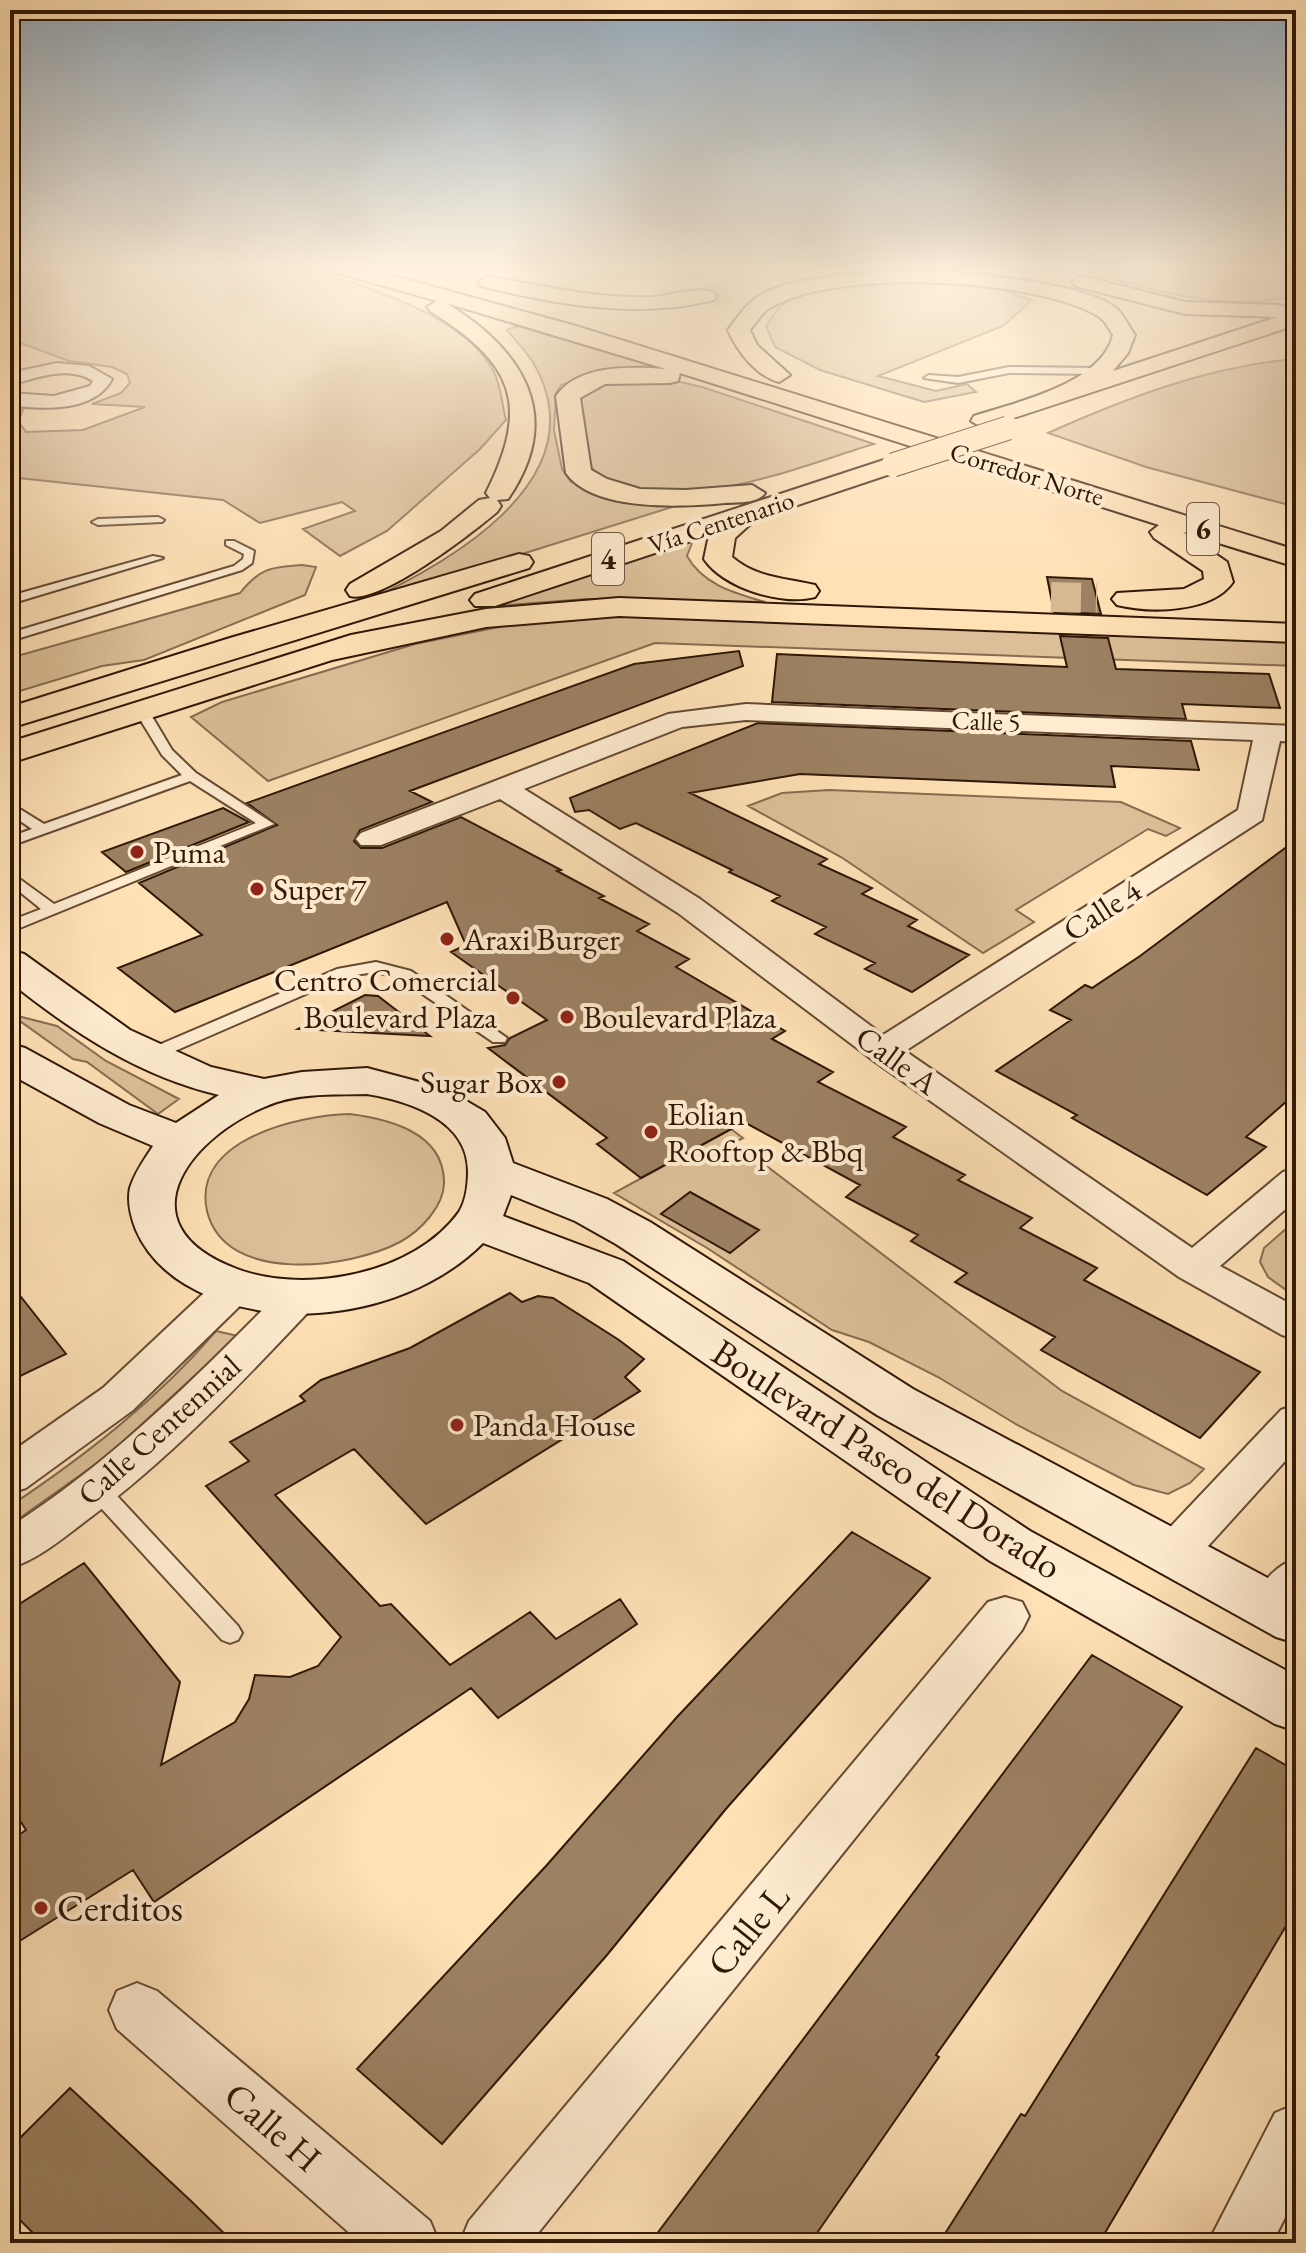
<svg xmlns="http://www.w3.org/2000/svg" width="1306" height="2253" font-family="'EB Garamond',serif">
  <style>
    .green { fill: #dcbf98; stroke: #866c50; stroke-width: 2 }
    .building { fill: #9c8162; stroke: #301808; stroke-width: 2 }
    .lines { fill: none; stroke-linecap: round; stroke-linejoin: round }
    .highway-tunnel-far1 { stroke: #d6b993; stroke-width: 23; stroke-dasharray: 23 11; stroke-linecap: butt }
    .highway-tunnel { stroke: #d6b993; stroke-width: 30; stroke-dasharray: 30 15; stroke-linecap: butt }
    .lane-casing { stroke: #644a34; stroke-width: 4 }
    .street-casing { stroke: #644a34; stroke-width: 4 }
    .secondary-casing { stroke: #301808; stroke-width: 4 }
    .highway-casing { stroke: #301808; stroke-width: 4 }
    .lane { fill: #ffecd0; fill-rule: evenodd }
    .street { fill: #ffecd0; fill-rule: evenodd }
    .secondary { fill: #ffecd0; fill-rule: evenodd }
    .highway { fill: #ffe1b6; fill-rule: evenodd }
    .highway-bridge-casing { stroke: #301808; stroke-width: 25; stroke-linecap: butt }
    .highway-bridge { stroke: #ffe1b6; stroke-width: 23 }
    .poi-dot { fill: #8f2418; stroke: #ffecd0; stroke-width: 3 }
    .labels { text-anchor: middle; stroke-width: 8; stroke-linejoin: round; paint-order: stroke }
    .far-street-label { font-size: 26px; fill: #301808; stroke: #ffecd0 }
    .shield { fill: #ffecd0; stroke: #6e5844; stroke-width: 2 }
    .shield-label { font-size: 30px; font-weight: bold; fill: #301808 }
    .poi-label { font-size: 32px; fill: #301808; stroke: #ffecd0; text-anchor: start }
    .street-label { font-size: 32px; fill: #301808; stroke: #ffecd0 }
    .near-street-label { font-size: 38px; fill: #301808; stroke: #ffecd0 }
    .near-poi-label { font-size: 38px; fill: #301808; stroke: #ffecd0; text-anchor: start }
  </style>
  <rect width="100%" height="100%" fill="#ffe1b6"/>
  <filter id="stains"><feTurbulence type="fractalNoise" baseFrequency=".0025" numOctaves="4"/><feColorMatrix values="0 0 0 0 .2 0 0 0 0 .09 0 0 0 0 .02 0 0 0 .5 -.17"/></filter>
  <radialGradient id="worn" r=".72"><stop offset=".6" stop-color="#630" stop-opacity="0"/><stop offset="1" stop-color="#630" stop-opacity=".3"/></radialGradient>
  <path class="green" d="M 10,268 L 304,268 C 361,285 466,315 494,372 C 501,386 502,405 506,420 L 480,449 L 387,531 L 340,556 L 303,529 L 355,511 L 342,502 L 260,523 L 223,500 L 10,477 L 10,409 L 23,410 L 18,421 L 26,432 L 83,430 L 145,407 L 92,404 L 121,393 L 130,383 L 127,374 L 112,367 L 69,361 L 10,339 Z
    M 545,268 L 726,268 C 657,284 614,280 545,268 Z
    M 1072,268 L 1296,268 L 1296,295 C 1222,315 1144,287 1072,268 Z
    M 950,281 L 996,288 L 1032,300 L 1003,326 L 878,376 L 936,391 L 967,384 L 976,392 L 924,402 L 820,370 L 775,347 L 766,326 C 771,320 775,311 781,306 C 815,277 906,282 950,281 Z
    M 518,326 L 650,365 L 604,371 L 561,385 L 556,393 L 554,430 L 562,469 L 571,482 L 592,491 L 685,503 L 356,606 C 442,567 601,482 534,364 C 527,352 516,341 507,330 Z
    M 1296,359 L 1296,507 L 1146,467 L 1048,433 C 1126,398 1210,366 1296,359 Z
    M 625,380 L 676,381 L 702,387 L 874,444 C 796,467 657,528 588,465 L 579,403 L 583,393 L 597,385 Z
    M 694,538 L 687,556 C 703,585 735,593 765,602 L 586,599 L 496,606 L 492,603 Z
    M 302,565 L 316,567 L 305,595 L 144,660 L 102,666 L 10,694 L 10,658 L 240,593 C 260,568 271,567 302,565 Z
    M 618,616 L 725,617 L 1296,641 L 1296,666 L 655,643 L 268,781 L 191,717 L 222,702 L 415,644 L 529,621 Z
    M 829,790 L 1121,802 L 1180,828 L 1166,836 L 1148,829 L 1016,910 L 1034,922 L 983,953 L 841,857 L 748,806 L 782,793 Z
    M 10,1014 L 57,1026 L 106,1061 L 179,1099 L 158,1114 L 87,1062 L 73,1059 Z
    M 350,1114 C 388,1119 443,1132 444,1181 C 445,1206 420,1231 400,1242 C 351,1268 225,1286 207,1211 C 191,1139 300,1115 350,1114 Z
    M 731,1129 L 743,1138 L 735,1142 L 1062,1391 L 1204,1469 L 1190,1483 L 1168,1494 L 1134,1485 L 1019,1426 L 938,1377 L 869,1342 L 832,1330 L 707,1248 L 614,1193 Z
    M 1296,1220 L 1296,1297 L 1268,1277 L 1260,1262 L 1264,1248 Z
    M 216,1331 L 238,1336 L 107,1456 L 10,1525 L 10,1506 C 85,1456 157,1400 216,1331 Z"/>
  <path class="building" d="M 1047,577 L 1092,579 L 1101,614 L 1054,612 Z
    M 1060,636 L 1108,638 L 1116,669 L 1269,674 L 1280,708 L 1182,704 L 1186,719 L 772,702 L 777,654 L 1067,667 Z
    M 739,651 L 743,666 L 410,791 L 432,802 L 360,830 L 354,841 L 361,848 L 382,848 L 461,817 L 561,870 L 557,871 L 604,896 L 599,898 L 649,924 L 637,931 L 689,959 L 676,967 L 785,1031 L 772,1039 L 833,1072 L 818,1082 L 906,1127 L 893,1137 L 965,1175 L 958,1180 L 1032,1218 L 1020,1228 L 1097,1268 L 1084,1280 L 1260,1372 L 1200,1438 L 1041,1350 L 1055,1337 L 955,1282 L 967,1273 L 911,1241 L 918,1235 L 846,1197 L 860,1185 L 744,1122 L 641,1178 L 597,1144 L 607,1138 L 488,1048 L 505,1045 L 510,1038 L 547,1020 L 451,952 L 466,945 L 447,902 L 175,1012 L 118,968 L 202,935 L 139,883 L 277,825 L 247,803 L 634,664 Z
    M 758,723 L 1191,741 L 1199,770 L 1111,766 L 1115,787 L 800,774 L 690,793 L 827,859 L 819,864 L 872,888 L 862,894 L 917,920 L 908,926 L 969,955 L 912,992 L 865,969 L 875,963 L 815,934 L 826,927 L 772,901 L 780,896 L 729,872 L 732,870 L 636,823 L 620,829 L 589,810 L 575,812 L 570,798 Z
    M 223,808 L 249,822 L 126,872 L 102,852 Z
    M 1296,840 L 1296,1093 L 1246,1137 L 1266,1147 L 1207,1195 L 1072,1118 L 1077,1115 L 996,1071 L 1071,1020 L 1050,1010 L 1085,985 L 1092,988 L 1140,956 Z
    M 365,995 L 378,996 L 430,1036 L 298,1029 Z
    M 690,1192 L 759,1230 L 730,1253 L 661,1214 Z
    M 10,1283 L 66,1354 L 10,1381 Z
    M 510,1293 L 522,1302 L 538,1296 L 553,1298 L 619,1340 L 644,1359 L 625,1377 L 640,1391 L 426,1524 L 354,1449 L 275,1495 L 380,1606 L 391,1604 L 450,1665 L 530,1612 L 556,1639 L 620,1599 L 637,1624 L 498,1718 L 471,1688 L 154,1902 L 133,1870 L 10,1947 L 10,1841 L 26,1830 L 10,1805 L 10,1610 L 84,1563 L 180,1682 L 161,1765 L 235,1722 L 249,1699 L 255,1675 L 290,1677 L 318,1666 L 341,1637 L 206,1486 L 249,1461 L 230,1442 L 305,1401 L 300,1396 L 321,1380 L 410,1348 Z
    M 852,1532 L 930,1578 L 725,1810 L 607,1955 L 442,2144 L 357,2069 L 546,1866 L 677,1717 Z
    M 1092,1655 L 1182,1707 L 936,2055 L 939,2057 L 810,2243 L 650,2243 Z
    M 1256,1748 L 1296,1771 L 1296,1909 L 1099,2243 L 939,2243 L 1021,2114 L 1025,2116 Z
    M 70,2088 L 191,2201 L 234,2243 L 43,2243 L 10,2210 L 10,2148 Z"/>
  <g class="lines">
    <path class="highway-tunnel-far1" d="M 707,296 L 729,291"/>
    <path class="highway-tunnel" d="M 1051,597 L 1097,598"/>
    <g class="lane-casing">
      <path id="lane" d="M 1009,367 L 1097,368 L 1102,371 L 1097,374 L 1009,373 L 958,383 L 924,378 L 929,375 L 958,377 Z
        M 158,517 L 164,520 L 162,522 L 98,525 L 92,522 L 98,519 Z
        M 226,541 L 234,541 L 254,551 L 252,563 L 242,570 L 10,641 L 10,633 L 234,566 L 243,559 L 244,554 L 226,545 Z
        M 153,556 L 163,558 L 10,604 L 10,596 Z
        M 142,707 L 147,708 L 172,750 L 196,773 L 274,824 L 10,932 L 10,921 L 41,909 L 10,884 L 10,872 L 54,904 L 256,823 L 190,781 L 10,846 L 10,837 L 32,829 L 10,814 L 10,803 L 44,824 L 182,775 L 162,755 L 135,711 Z
        M 376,962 L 411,971 L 507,1038 L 505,1042 L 493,1042 L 399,978 L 376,972 L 347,976 L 152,1061 L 146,1062 L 137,1057 L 140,1053 L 337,969 Z
        M 98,1482 L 106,1484 L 238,1626 L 242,1633 L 238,1640 L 230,1643 L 222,1640 L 90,1496 L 87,1490 L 90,1484 Z"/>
    </g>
    <g class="street-casing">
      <path id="street" d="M 57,363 L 89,366 L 112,379 C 95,412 43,410 10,405 L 10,393 L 54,396 L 90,386 L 93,381 C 67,365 37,378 10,385 L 10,373 Z
        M 746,704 L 1296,726 L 1296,742 L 1280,741 L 1262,820 L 905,1051 L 1192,1248 L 1283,1172 L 1296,1168 L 1296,1200 L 1220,1266 L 1296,1307 L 1296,1339 L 1282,1335 L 1179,1277 L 870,1058 L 678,913 L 500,799 L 381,845 L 361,845 L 356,839 L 361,833 L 668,714 ZM 746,720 L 1253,740 L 1238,810 L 883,1035 L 700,899 L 524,789 L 682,727 Z
        M 234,1275 L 248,1278 L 254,1288 L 248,1298 L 133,1410 L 26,1488 L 10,1493 L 10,1453 L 103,1388 L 220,1278 Z
        M 299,1283 L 313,1287 L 319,1297 L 313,1307 C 242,1382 171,1458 87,1520 C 63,1538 39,1559 10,1568 L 10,1527 C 113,1461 200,1374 285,1287 Z
        M 1296,1405 L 1296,1449 L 1190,1566 L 1174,1571 L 1158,1566 L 1151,1553 L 1158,1540 L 1281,1410 Z
        M 1296,1559 C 1296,1592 1306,1637 1256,1620 L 1249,1607 C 1260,1586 1273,1566 1296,1559 Z
        M 1005,1597 L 1022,1602 L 1029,1616 L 1022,1630 L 530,2243 L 460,2243 L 469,2221 L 988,1602 Z
        M 137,1983 L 157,1991 L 430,2221 L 439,2243 L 361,2243 L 117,2029 L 109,2010 L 117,1991 Z
        M 1296,2104 L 1296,2196 L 1272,2243 L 1208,2243 L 1275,2113 Z"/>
    </g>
    <g class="secondary-casing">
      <path id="secondary" d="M 10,950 L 24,954 L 130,1030 L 211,1067 L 264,1079 L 302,1072 L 367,1068 L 446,1089 L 485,1112 L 505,1138 L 513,1163 L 607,1199 L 650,1222 L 913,1389 L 1296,1593 L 1296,1643 L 1276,1637 L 877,1415 L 616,1244 L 575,1221 L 511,1195 L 503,1216 L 623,1261 L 1030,1531 L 1296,1676 L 1296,1731 L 1275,1724 L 990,1561 L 589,1283 L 483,1243 C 440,1286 378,1309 318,1313 C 252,1318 164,1295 136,1230 C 131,1217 127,1202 130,1188 C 135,1172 144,1160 153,1146 L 99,1123 L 10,1074 L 10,1044 L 25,1048 L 129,1105 L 176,1123 L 219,1095 C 139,1076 74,1033 10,982 ZM 367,1094 C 409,1101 468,1120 468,1171 C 468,1184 466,1201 459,1212 C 415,1274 305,1295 237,1269 C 117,1224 193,1131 277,1102 C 305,1093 338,1095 367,1094 Z"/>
    </g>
    <g class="highway-casing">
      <path id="highway" d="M 332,268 L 365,268 L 576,326 L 1296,550 L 1296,567 L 1183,532 L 1227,562 L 1233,582 C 1212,613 1150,613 1117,605 L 1112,599 L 1117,593 L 1184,589 L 1204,579 L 1203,571 L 1154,538 L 1150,532 L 1159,525 L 680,373 L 678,381 L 670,383 L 605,384 L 580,398 L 591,470 L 607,479 L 640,489 L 686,490 L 752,485 L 765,493 C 757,504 738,502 725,503 C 683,507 593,512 566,473 L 556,396 C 579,364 630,367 666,369 L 446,303 C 522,349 566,415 508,499 L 497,500 L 501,506 L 497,512 C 472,533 381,604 350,596 L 346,590 L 350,584 L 441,531 L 479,500 L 490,498 L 486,493 C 531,403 513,363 430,311 L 427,307 L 437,301 L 335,272 Z
        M 939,271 C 981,275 1086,283 1117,309 C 1124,315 1129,327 1135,335 L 1128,353 L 1113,371 L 1277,317 L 1185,314 L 1075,286 L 1072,282 L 1075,278 L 1082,276 L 1185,302 L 1278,305 L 1285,307 L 1286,314 L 1296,312 L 1296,325 L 983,428 L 971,421 L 974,416 C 1016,402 1102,384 1113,335 C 1109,329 1105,320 1098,316 C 1034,278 835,268 770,308 C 762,312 756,323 750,330 L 757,345 L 790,375 L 779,382 C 756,376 737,351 728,330 C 735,320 743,309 752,301 C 785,272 896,272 939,271 Z
        M 488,276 C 542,286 597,299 653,297 C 669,296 707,283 717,296 L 714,300 C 638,319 556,305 481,286 L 478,282 Z
        M 893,457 L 902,460 L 906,465 L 902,470 L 756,519 L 735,538 L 732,557 C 756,578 786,578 815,585 L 819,591 L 815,597 C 782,606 724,588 704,559 L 709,535 L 495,606 L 475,606 L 470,600 L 475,594 Z
        M 519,554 L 529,556 L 533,562 L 529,568 L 10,728 L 10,707 L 230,638 Z
        M 619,598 L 1296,624 L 1296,642 L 619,616 L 486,627 L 332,660 L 10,763 L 10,742 L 351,635 L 486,609 Z"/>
    </g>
    <use href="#lane" class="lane"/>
    <use href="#street" class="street"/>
    <use href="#secondary" class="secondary"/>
    <use href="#highway" class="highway"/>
    <g class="highway-bridge-casing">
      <path id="highway-bridge" d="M 893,465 L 1008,428"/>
    </g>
    <use href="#highway-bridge" class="highway-bridge"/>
  </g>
  <linearGradient id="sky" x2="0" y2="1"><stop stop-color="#95abbc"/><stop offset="0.46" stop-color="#fff2de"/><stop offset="1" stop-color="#fff2de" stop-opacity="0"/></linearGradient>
  <rect width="1306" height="584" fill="url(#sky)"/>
  <g class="poi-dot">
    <circle cx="137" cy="852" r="8"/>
    <circle cx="257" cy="889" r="8"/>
    <circle cx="447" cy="939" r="8"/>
    <circle cx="513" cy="998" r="8"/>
    <circle cx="567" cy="1017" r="8"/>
    <circle cx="559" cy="1082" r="8"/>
    <circle cx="651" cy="1132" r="8"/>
    <circle cx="457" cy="1425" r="8"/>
    <circle cx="41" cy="1908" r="8"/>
  </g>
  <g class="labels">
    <g class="far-street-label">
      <text transform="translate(1027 474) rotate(17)" y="9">Corredor Norte</text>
      <text transform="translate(721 522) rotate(-18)" y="9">Vía Centenario</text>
      <text transform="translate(986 721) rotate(2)" y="9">Calle 5</text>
    </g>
    <g class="shield">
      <rect x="1187" y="503" width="32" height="52" rx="6"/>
      <rect x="592" y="533" width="32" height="52" rx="6"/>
    </g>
    <g class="shield-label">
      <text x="1203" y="539">6</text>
      <text x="608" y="569">4</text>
    </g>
    <g class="poi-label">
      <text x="153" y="863">Puma</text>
      <text x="273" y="900">Super 7</text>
      <text x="463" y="950">Araxi Burger</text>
      <text x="497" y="991" text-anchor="end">Centro Comercial<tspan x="497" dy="37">Boulevard Plaza</tspan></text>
      <text x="583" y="1028">Boulevard Plaza</text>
      <text x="543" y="1093" text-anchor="end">Sugar Box</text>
      <text x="667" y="1125">Eolian<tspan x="667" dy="37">Rooftop &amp; Bbq</tspan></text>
      <text x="473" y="1436">Panda House</text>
    </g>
    <g class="street-label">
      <text transform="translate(1102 910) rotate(-33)" y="11">Calle 4</text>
      <text transform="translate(897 1060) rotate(36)" y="11">Calle A</text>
      <text transform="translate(159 1430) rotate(-42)" y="11">Calle Centennial</text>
    </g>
    <g class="near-street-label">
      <text transform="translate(887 1459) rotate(33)" y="13">Boulevard Paseo del Dorado</text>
      <text transform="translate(748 1930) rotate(-51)" y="13">Calle L</text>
      <text transform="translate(273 2127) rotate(41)" y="13">Calle H</text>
    </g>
    <g class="near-poi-label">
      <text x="57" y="1921">Cerditos</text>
    </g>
  </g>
  <rect width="1306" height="2253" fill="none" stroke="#ffe1b6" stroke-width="40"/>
  <rect x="12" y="12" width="1282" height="2229" fill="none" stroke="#301808" stroke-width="4"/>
  <rect x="20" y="20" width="1266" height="2213" fill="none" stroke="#301808" stroke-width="2"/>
  <rect width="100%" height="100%" filter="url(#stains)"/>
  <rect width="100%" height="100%" fill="url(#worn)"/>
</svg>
